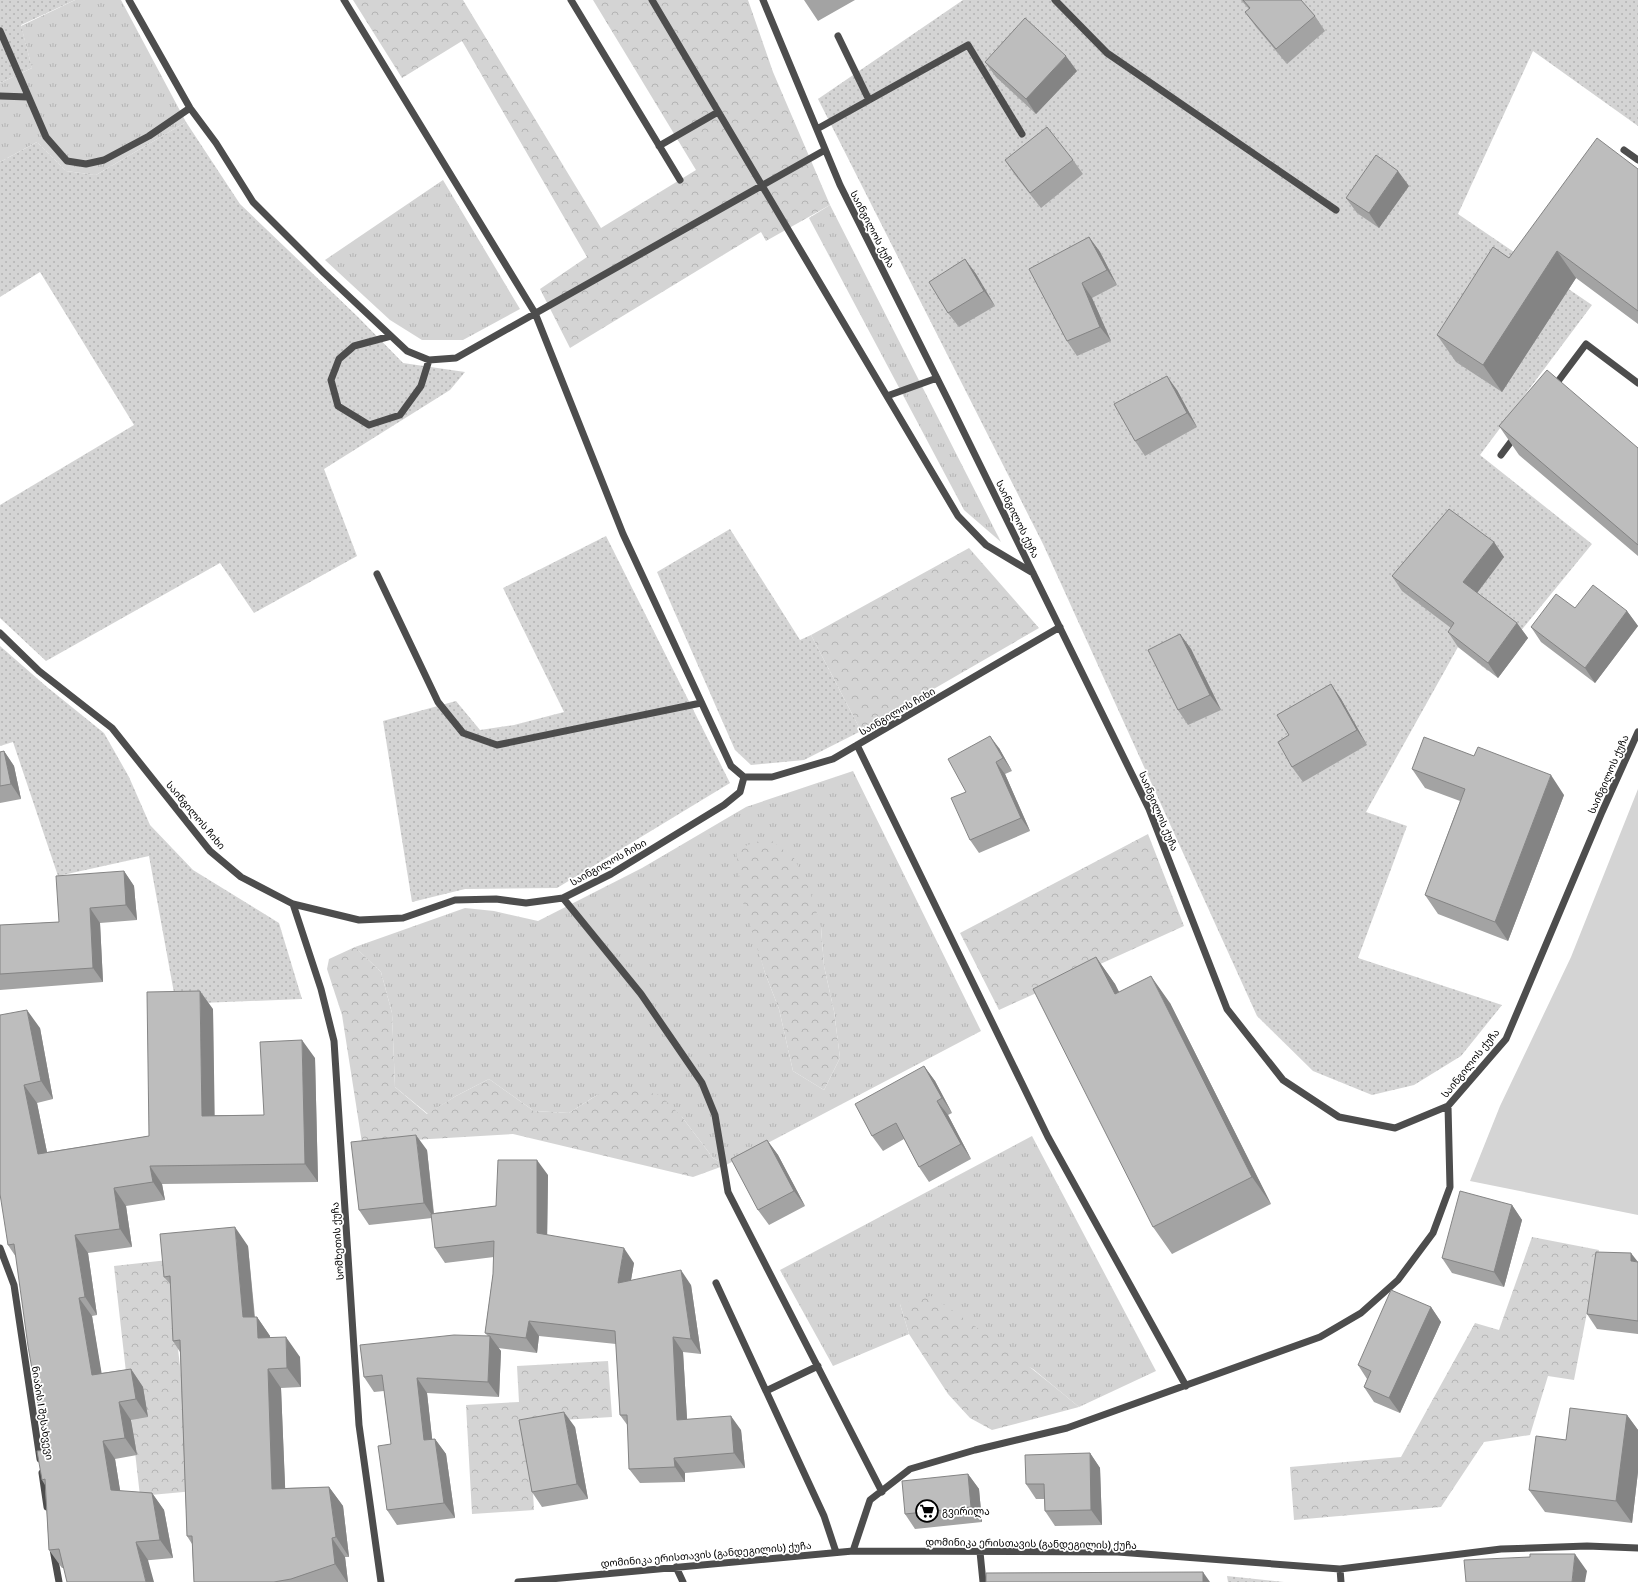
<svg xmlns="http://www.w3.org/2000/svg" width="1638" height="1582" font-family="Signika,'Noto Sans Georgian',sans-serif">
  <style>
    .grass { fill: url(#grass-tufts); fill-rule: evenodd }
    .forest { fill: url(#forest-crowns) }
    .park { fill: #d4d4d4 }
    .garden { fill: url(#garden-dots) }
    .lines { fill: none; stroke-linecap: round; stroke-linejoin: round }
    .minor { stroke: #4d4d4d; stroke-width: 7 }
    .wall { fill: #a3a3a3 }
    .shaded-wall { fill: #848484 }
    .building { fill: #bdbdbd; stroke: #848484 }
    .labels { text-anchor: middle; stroke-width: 3.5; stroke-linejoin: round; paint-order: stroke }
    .street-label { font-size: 10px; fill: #000; stroke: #fff }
    .poi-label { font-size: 10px; fill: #000; stroke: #fff; text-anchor: start }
  </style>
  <defs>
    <pattern id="grass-tufts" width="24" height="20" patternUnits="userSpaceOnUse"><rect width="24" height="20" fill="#d4d4d4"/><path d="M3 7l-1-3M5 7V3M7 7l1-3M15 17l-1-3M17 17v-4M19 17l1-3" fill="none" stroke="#b4b4b4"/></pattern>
    <pattern id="forest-crowns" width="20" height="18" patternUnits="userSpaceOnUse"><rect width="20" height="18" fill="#d4d4d4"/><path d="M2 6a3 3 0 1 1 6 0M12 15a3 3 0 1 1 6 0" fill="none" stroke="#b4b4b4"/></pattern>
    <pattern id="garden-dots" width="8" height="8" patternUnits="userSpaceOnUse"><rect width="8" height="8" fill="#d4d4d4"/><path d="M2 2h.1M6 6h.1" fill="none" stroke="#b4b4b4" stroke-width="1.8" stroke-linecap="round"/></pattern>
  </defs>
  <rect width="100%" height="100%" fill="#fff"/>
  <path class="grass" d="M 75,0 L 121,0 L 186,122 L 96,175 L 66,171 L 37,142 L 0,162 L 0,83 L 32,68 L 21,26 Z
    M 443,180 L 520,309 L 463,340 L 422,340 L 390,320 L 325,260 Z
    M 830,205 L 1001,542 L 964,510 L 809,218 Z
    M 853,771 L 981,1031 L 726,1165 L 713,1158 L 682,1117 L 597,1095 L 569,1113 L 534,1111 L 489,1079 L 456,1096 L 428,1114 L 395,1087 L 392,1013 L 381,972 L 355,947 L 465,908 L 494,911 L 538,921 L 642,868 L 746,807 ZM 821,927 L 824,966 L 834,1011 L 840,1058 L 824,1090 L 793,1071 L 779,1009 L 765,973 L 756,941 Z
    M 1032,1136 L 1156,1371 L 1079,1407 L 1033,1369 L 900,1304 L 909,1334 L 833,1366 L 780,1270 Z"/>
  <path class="forest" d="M 353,0 L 463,0 L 601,228 L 696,170 L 593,0 L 748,0 L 773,72 L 830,205 L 766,241 L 761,232 L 570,348 L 540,289 L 587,257 L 462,41 L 402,78 Z
    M 969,548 L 1039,628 L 861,731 L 811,635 Z
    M 1148,834 L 1184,926 L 999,1010 L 960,933 Z
    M 768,838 L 794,858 L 810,891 L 821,927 L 824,966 L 834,1011 L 840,1058 L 824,1090 L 793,1071 L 779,1009 L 765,973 L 742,899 L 736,849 Z
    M 355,947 L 381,972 L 392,1013 L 395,1087 L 427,1114 L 456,1096 L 489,1079 L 534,1111 L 569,1113 L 597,1095 L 627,1088 L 660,1095 L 682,1117 L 713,1158 L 726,1165 L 693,1177 L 513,1134 L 362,1143 L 342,1015 L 327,969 L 329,959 Z
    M 1532,1237 L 1599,1250 L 1574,1380 L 1548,1376 L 1530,1435 L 1484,1442 L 1441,1507 L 1294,1520 L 1290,1467 L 1401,1457 L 1475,1323 L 1499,1330 Z
    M 168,1260 L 194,1491 L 140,1496 L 114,1266 Z
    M 931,1296 C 983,1330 1031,1367 1079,1407 L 992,1430 L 970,1418 L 948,1394 L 909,1334 L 900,1304 Z
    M 608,1361 L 612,1417 L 529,1422 L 534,1510 L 472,1514 L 466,1405 L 519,1402 L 517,1366 Z"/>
  <path class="park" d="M 1638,789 L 1638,1215 L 1470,1181 L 1500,1106 L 1571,957 Z"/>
  <path class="garden" d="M 0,0 L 75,0 L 21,25 L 32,68 L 0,83 Z
    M 963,0 L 1638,0 L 1638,126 L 1533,51 L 1458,214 L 1592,305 L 1480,455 L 1592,544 L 1488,671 L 1458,647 L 1366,812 L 1407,826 L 1358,958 L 1502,1005 L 1461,1056 L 1414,1085 L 1372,1095 L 1313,1071 L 1257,1016 L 1043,544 L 818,99 Z
    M 186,122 L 240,204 L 358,317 L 403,363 L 465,372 L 450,390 L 324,469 L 357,556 L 254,613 L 220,563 L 46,661 L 0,618 L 0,505 L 134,425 L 40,272 L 0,297 L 0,162 L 37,142 L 66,171 L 96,175 Z
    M 730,529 L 800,640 L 811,635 L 861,731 L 804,760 L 751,765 L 735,750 L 657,572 Z
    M 606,536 L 730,783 L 557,888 L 465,889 L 412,902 L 383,721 L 456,701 L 480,730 L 514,725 L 564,712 L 503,588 Z
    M 0,646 L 47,687 L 104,733 L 129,777 L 150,825 L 193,870 L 279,923 L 302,999 L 176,1004 L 149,856 L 58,876 L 13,742 L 0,746 Z
    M 1227,1576 L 1284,1582 L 1228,1582 Z"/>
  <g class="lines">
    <path class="minor" d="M 129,0 L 190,108 L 216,143 L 253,202 L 324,273 L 407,351 L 429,360 L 456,358 L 825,150
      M 344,0 L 535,313 L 623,534 L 731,766 L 744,777
      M 571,0 L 680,180
      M 652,0 L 958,516 L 986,545 L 1033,573
      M 763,0 L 840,185 L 949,402 L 1149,809 L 1227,1009 L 1283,1080 L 1339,1117 L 1395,1128 L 1448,1106 L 1506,1039 L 1602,812 L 1638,732
      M 1055,0 L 1107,53 L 1336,210
      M 0,31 L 46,137 L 67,161 L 86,164 L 104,160 L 149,136 L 190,108
      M 838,36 L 869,100
      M 0,96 L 28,97
      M 817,129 L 968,45 L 1022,134
      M 659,146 L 718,112
      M 1624,150 L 1638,160
      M 391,336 L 354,346 L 339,359 L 331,380 L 338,406 L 369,425 L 400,415 L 421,386 L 429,360
      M 1553,388 L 1586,344 L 1638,383
      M 887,396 L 937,378
      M 1501,455 L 1516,435
      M 377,574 L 438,702 L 463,733 L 497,745 L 701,703
      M 0,633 L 39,671 L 112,728 L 210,851 L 241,877 L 293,904 L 359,920 L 403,918 L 455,900 L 496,899 L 526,903 L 563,898 L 611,874 L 724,805 L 740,792 L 744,777
      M 857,745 L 1048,1137 L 1186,1386
      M 744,777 L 772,777 L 833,759 L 1060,627
      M 563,898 L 641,994 L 702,1083 L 715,1115 L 728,1192 L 882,1492
      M 293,904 L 321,989 L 334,1041 L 359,1425 L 381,1582
      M 0,1248 L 14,1285 L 40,1459
      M 716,1283 L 824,1516 L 836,1552
      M 766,1391 L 818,1366
      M 42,1473 L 47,1507
      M 53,1549 L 59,1582
      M 853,1551 L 870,1500 L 910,1469 L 975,1450 L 1067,1428 L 1320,1337 L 1361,1313 L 1398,1280 L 1433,1233 L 1450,1187 L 1448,1106
      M 980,1552 L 983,1582
      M 676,1567 L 683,1582
      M 1340,1569 L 1341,1582
      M 518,1582 L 853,1551 L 1118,1552 L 1340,1569 L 1501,1549 L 1587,1546 L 1638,1548"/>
  </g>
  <path class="wall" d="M 804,0 L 855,0 L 818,21 Z
    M 1241,0 L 1301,0 L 1315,16 L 1325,31 L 1287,64 L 1256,27 L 1245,12 L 1249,9 Z
    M 985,62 L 1077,71 L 1036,114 L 996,77 Z
    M 1005,160 L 1073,160 L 1083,174 L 1041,208 L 1015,175 Z
    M 1638,169 L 1638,324 L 1576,278 L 1502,392 L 1456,362 L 1437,335 L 1509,258 Z
    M 1409,186 L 1379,228 L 1357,213 L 1346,198 Z
    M 1089,237 L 1100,252 L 1117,285 L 1092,298 L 1111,341 L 1077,356 L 1067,341 Z
    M 965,259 L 976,274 L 995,306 L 959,327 L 948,313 Z
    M 1177,390 L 1197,427 L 1145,456 L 1135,441 Z
    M 1499,426 L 1638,448 L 1638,556 L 1519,455 Z
    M 1494,542 L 1504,557 L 1477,593 L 1517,623 L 1528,638 L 1498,678 L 1458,647 L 1448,632 L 1451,628 L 1402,591 L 1392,576 Z
    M 1575,608 L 1627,611 L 1638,626 L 1595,683 L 1541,642 L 1531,627 Z
    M 1180,634 L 1191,649 L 1221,710 L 1188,725 L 1178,710 Z
    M 1331,684 L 1341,699 L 1367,745 L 1303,782 L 1292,767 L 1289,735 Z
    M 999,748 L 1012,771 L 1005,774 L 1030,831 L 979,853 L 970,840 L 966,792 Z
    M 4,751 L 14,766 L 21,799 L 0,803 L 0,752 Z
    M 1474,756 L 1564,795 L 1508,941 L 1438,914 L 1425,895 L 1460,801 L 1425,788 L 1412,769 Z
    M 124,871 L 134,886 L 137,920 L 100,923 L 103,982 L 0,990 L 0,925 L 59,922 Z
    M 1096,957 L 1115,984 L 1119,992 L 1170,1003 L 1271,1204 L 1172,1254 L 1153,1227 Z
    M 213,1009 L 214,1115 L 264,1115 L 315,1058 L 318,1182 L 162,1184 L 165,1200 L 126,1206 L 132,1247 L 88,1253 L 97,1315 L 92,1316 L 101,1373 L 131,1369 L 143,1387 L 148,1417 L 131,1420 L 137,1455 L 115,1459 L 120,1491 L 152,1493 L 164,1510 L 173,1558 L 62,1568 L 49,1550 L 45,1485 L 42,1480 L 46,1450 L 16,1257 L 8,1245 L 0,1015 L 40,1028 L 53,1099 L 37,1103 L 47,1152 L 149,1136 Z
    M 924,1066 L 935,1081 L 952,1113 L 948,1115 L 971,1159 L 929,1182 L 919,1167 L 904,1139 L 883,1151 L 872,1136 Z
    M 767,1140 L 778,1155 L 805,1206 L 769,1225 L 758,1210 Z
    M 427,1150 L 434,1213 L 496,1206 L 548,1175 L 547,1235 L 634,1263 L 631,1280 L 691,1285 L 701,1354 L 683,1352 L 687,1419 L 741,1430 L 745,1468 L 685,1473 L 685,1482 L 640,1483 L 629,1469 L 628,1426 L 620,1415 L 616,1344 L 539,1336 L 537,1353 L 498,1348 L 501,1351 L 499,1397 L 427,1393 L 432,1439 L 435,1439 L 446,1454 L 455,1518 L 397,1525 L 387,1510 L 391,1444 L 384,1391 L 374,1392 L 364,1377 L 488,1336 L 485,1333 L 493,1274 L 494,1257 L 445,1263 L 435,1248 L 432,1218 L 369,1225 L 359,1210 Z
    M 1512,1205 L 1522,1220 L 1504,1287 L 1452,1273 L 1442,1258 Z
    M 248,1246 L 255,1317 L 257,1317 L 270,1336 L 270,1338 L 300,1357 L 301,1387 L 281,1388 L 285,1488 L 329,1487 L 343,1506 L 349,1557 L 345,1557 L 348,1582 L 194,1582 L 192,1544 L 187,1536 L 180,1352 L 173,1341 L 171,1285 L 164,1277 Z
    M 1638,1262 L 1638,1334 L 1597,1329 L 1587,1314 Z
    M 1431,1307 L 1441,1322 L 1400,1413 L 1374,1402 L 1364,1387 L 1367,1379 L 1358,1365 Z
    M 1627,1415 L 1638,1430 L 1638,1472 L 1632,1523 L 1545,1512 L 1529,1490 L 1566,1440 Z
    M 575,1427 L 588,1499 L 542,1507 L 532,1492 Z
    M 1090,1453 L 1100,1468 L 1102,1525 L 1055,1526 L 1045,1511 L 1044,1499 L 1036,1499 L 1026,1484 Z
    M 968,1474 L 979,1489 L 982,1522 L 915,1529 L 905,1514 Z"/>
  <path class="shaded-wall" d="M 1066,56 L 1077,71 L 1036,114 L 1026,99 Z
    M 1398,171 L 1409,186 L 1379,228 L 1369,213 Z
    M 1089,237 L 1100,252 L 1117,285 L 1107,270 Z
    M 1557,251 L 1576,278 L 1502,392 L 1483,365 Z
    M 965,259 L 976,274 L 995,306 L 984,291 Z
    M 1082,283 L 1092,298 L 1111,341 L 1100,327 Z
    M 1167,376 L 1177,390 L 1197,427 L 1187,413 Z
    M 1494,542 L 1504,557 L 1474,597 L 1463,582 Z
    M 1627,611 L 1638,626 L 1595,683 L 1585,668 Z
    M 1517,623 L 1528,638 L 1498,678 L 1488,663 Z
    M 1180,634 L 1191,649 L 1221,710 L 1210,695 Z
    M 1331,684 L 1341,699 L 1367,745 L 1357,730 Z
    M 990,736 L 999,748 L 1012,771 L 1003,758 Z
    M 4,751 L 14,766 L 21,799 L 11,784 Z
    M 996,762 L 1005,774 L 1030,831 L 1021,818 Z
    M 1551,775 L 1564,795 L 1508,941 L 1495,922 Z
    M 124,871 L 134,886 L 137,920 L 126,905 Z
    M 90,908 L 100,923 L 103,982 L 93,968 Z
    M 1096,957 L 1115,984 L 1134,1022 L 1115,994 Z
    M 1151,976 L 1170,1003 L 1271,1204 L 1252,1177 Z
    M 200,991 L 213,1009 L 215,1134 L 202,1116 Z
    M 27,1010 L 40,1028 L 53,1099 L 41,1081 Z
    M 302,1040 L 315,1058 L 318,1182 L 305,1164 Z
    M 924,1066 L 935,1081 L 952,1113 L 942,1098 Z
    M 24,1085 L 37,1103 L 51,1172 L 38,1154 Z
    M 937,1101 L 948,1115 L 971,1159 L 961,1144 Z
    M 416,1135 L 427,1150 L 434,1218 L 424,1203 Z
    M 767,1140 L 778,1155 L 805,1206 L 794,1191 Z
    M 537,1160 L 548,1175 L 547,1248 L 537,1233 Z
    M 150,1166 L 162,1184 L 165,1200 L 153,1182 Z
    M 114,1188 L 126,1206 L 132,1247 L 120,1229 Z
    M 1512,1205 L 1522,1220 L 1504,1287 L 1494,1272 Z
    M 235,1227 L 248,1246 L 256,1336 L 243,1317 Z
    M 75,1235 L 88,1253 L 97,1315 L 85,1297 Z
    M 624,1248 L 634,1263 L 628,1297 L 618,1283 Z
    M 1631,1253 L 1638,1262 L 1631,1261 Z
    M 681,1270 L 691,1285 L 701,1354 L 691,1339 Z
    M 79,1298 L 92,1316 L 105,1393 L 92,1375 Z
    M 1431,1307 L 1441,1322 L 1400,1413 L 1389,1398 Z
    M 257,1317 L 270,1336 L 271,1357 L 258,1338 Z
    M 529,1321 L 539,1336 L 537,1353 L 526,1338 Z
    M 490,1336 L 501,1351 L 499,1397 L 488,1382 Z
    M 286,1337 L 300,1357 L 301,1387 L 287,1368 Z
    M 673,1337 L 683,1352 L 688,1435 L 677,1420 Z
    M 131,1369 L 143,1387 L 148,1417 L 136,1399 Z
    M 268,1369 L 281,1388 L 286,1508 L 272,1489 Z
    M 417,1378 L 427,1393 L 434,1455 L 424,1440 Z
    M 119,1402 L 131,1420 L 137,1455 L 125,1438 Z
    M 564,1412 L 575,1427 L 588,1499 L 577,1484 Z
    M 1627,1415 L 1638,1430 L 1638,1472 L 1632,1523 L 1616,1501 Z
    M 731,1416 L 741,1430 L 745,1468 L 734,1453 Z
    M 435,1439 L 446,1454 L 455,1518 L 444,1503 Z
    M 103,1441 L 115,1459 L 123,1508 L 111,1490 Z
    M 1090,1453 L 1100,1468 L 1102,1525 L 1091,1510 Z
    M 674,1458 L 685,1473 L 685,1482 L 675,1467 Z
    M 968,1474 L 979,1489 L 982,1522 L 971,1507 Z
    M 329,1487 L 343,1506 L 349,1557 L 336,1537 Z
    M 152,1493 L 164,1510 L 173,1558 L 160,1540 Z
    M 332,1538 L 345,1557 L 348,1582 L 347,1582 L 335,1564 Z
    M 136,1542 L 148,1560 L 154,1582 L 146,1582 Z
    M 1575,1554 L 1587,1571 L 1585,1582 L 1572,1582 Z
    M 1203,1572 L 1210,1582 L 1203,1582 Z"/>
  <path class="building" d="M 1243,0 L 1301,0 L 1315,16 L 1276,49 L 1245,12 L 1250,8 Z
    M 1025,18 L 1066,56 L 1026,99 L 985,62 Z
    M 1047,127 L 1073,160 L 1030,193 L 1005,160 Z
    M 1597,138 L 1638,169 L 1638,311 L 1557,251 L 1483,365 L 1437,335 L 1493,247 L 1509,258 Z
    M 1376,155 L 1398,171 L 1369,213 L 1346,198 Z
    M 1089,237 L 1107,270 L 1082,283 L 1100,327 L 1067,341 L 1029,269 Z
    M 965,259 L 984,291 L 948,313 L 929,282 Z
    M 1547,370 L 1638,448 L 1638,545 L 1499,426 Z
    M 1167,376 L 1187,413 L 1135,441 L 1114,404 Z
    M 1449,509 L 1494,542 L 1463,582 L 1517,623 L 1488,663 L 1448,632 L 1454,623 L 1392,576 Z
    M 1593,585 L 1627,611 L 1585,668 L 1531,627 L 1556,594 L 1575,608 Z
    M 1180,634 L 1210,695 L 1178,710 L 1148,650 Z
    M 1331,684 L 1357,730 L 1292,767 L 1278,742 L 1289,735 L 1277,715 Z
    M 990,736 L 1003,758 L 996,762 L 1021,818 L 970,840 L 951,798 L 966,792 L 948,759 Z
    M 1424,737 L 1474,756 L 1478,747 L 1551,775 L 1495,922 L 1425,895 L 1465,789 L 1412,769 Z
    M 4,751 L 11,784 L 0,786 L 0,752 Z
    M 124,871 L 126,905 L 90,908 L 93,968 L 0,974 L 0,925 L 59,922 L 56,876 Z
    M 1096,957 L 1115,994 L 1151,976 L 1252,1177 L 1153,1227 L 1033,989 Z
    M 200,991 L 202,1116 L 264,1115 L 260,1042 L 302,1040 L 305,1164 L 150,1166 L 153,1182 L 114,1188 L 120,1229 L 75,1235 L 85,1297 L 79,1298 L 92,1375 L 131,1369 L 136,1399 L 119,1402 L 125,1438 L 103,1441 L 111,1490 L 152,1493 L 160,1540 L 136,1542 L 146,1582 L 67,1582 L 59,1549 L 49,1550 L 45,1479 L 42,1480 L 37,1451 L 46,1450 L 28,1346 L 14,1244 L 8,1245 L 0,1194 L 0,1015 L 27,1010 L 41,1081 L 24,1085 L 38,1154 L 149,1136 L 147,992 Z
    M 924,1066 L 942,1098 L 937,1101 L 961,1144 L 919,1167 L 896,1123 L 872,1136 L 855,1104 Z
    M 416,1135 L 424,1203 L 359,1210 L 351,1142 Z
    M 767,1140 L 794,1191 L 758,1210 L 731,1159 Z
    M 498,1160 L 537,1160 L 537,1233 L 624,1248 L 618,1283 L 681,1270 L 691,1339 L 673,1337 L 677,1420 L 731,1416 L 734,1453 L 674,1458 L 675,1467 L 629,1469 L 627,1415 L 620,1415 L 615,1331 L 529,1321 L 526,1338 L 485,1333 L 493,1274 L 494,1241 L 435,1248 L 431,1214 L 496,1206 Z
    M 1460,1191 L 1512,1205 L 1494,1272 L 1442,1258 Z
    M 235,1227 L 243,1317 L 257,1317 L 258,1338 L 286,1337 L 287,1368 L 268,1369 L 272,1489 L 329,1487 L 336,1537 L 332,1538 L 335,1564 L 291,1579 L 274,1582 L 194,1582 L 192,1536 L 187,1536 L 180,1340 L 173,1341 L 170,1276 L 164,1277 L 160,1234 Z
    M 1596,1252 L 1631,1253 L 1631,1261 L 1638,1262 L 1638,1321 L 1587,1314 Z
    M 1391,1290 L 1431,1307 L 1389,1398 L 1364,1387 L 1371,1371 L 1358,1365 Z
    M 454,1335 L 490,1336 L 488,1382 L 417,1378 L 424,1440 L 435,1439 L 444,1503 L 387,1510 L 378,1446 L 391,1444 L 382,1375 L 364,1377 L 360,1345 Z
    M 1570,1408 L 1627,1415 L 1616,1501 L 1529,1490 L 1536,1436 L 1566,1440 Z
    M 564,1412 L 577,1484 L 532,1492 L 519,1420 Z
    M 1090,1453 L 1091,1510 L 1045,1511 L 1044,1484 L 1026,1484 L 1025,1455 Z
    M 968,1474 L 971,1507 L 905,1514 L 902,1481 Z
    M 1530,1554 L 1575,1554 L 1572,1582 L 1466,1582 L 1464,1560 L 1530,1557 Z
    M 1203,1572 L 1203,1582 L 986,1582 L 986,1573 Z"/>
  <defs>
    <g id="supermarket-ring" transform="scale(1.15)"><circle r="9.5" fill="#fff" stroke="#000" stroke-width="1.5"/><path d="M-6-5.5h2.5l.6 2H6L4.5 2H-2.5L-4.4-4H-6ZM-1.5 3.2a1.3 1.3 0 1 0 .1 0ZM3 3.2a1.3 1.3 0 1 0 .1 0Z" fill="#000"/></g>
  </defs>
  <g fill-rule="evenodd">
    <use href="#supermarket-ring" x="927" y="1511"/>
  </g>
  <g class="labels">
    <g class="street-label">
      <text transform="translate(873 229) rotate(63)" y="4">საინგილოს ქუჩა</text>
      <text transform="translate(1018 519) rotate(64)" y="4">საინგილოს ქუჩა</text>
      <text transform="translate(897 711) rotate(-30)" y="4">საინგილოს ჩიხი</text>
      <text transform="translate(1608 774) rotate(-66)" y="4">საინგილოს ქუჩა</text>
      <text transform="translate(1159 811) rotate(67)" y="4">საინგილოს ქუჩა</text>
      <text transform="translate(196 815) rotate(50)" y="4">საინგილოს ჩიხი</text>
      <text transform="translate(608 862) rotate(-29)" y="4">საინგილოს ჩიხი</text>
      <text transform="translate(1470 1063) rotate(-51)" y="4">საინგილოს ქუჩა</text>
      <text transform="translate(337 1241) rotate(-94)" y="4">სომხეთის ქუჩა</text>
      <text transform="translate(43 1413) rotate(81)" y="4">ნიაბის I შესახვევი</text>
      <text transform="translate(1031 1543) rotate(1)" y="4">დომინიკა ერისთავის (განდეგილის) ქუჩა</text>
      <text transform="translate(706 1554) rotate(-5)" y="4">დომინიკა ერისთავის (განდეგილის) ქუჩა</text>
    </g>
    <g class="poi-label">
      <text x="942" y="1515">გვირილა</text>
    </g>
  </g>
</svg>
